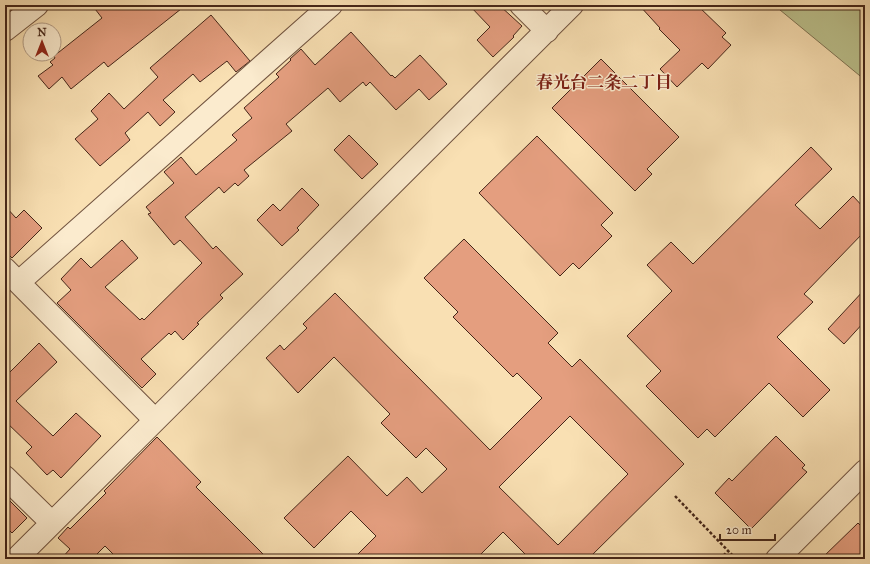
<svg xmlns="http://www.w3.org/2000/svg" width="870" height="564" font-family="'IM FELL Great Primer','Noto Serif JP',serif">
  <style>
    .green { fill: #bcc28e; stroke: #807454 }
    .building { fill: #e49e7f; stroke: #452619; fill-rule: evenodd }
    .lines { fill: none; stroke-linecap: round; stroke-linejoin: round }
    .minor-casing { stroke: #725440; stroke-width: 24 }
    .path { stroke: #452619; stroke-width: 2.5; stroke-dasharray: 3 2; stroke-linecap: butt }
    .minor { stroke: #fbebce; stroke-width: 22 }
    .labels { text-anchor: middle; stroke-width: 3; stroke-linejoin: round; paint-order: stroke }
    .neighbourhood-label { font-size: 17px; font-weight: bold; fill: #7a1f14; stroke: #fbebce }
  </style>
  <rect width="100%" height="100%" fill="#f9e0b3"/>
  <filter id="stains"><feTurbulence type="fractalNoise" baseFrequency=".005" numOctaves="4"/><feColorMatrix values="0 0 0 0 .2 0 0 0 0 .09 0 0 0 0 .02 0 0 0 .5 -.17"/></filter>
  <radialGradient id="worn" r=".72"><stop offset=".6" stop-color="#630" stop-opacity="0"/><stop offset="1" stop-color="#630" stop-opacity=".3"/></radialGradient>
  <path class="green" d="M 774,5 L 865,5 L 865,80 Z"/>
  <path class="building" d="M 92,5 L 186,5 L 108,67 L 104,62 L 71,89 L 62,77 L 49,89 L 38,76 L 53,65 L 50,62 L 55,58 L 54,56 L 102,18 Z
    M 469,5 L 499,5 L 522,26 L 513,36 L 514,37 L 493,57 L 477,40 L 490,27 Z
    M 639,5 L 697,5 L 726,33 L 722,37 L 731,45 L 708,69 L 702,63 L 677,87 L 660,69 L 680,50 L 659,29 L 660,28 Z
    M 211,15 L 250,61 L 236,72 L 227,61 L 200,82 L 193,74 L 163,100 L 175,112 L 160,126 L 148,112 L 125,133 L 130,140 L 100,166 L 75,139 L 98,119 L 91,111 L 109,93 L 124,109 L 158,77 L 150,68 Z
    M 351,32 L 391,76 L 392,75 L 395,78 L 420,55 L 447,84 L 429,100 L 419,89 L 396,110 L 370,82 L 366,86 L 363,82 L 340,102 L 328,88 L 286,124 L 292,131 L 244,170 L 249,176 L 238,186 L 235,183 L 224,193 L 219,187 L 185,217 L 213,249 L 216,246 L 243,274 L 220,295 L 223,298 L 197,323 L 199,324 L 183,340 L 175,331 L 171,335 L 169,333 L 141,359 L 156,374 L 142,388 L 57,303 L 71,290 L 61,279 L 81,258 L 91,268 L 122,240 L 138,258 L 105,287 L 140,320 L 142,318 L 144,320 L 202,263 L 180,240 L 174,245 L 148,214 L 151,213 L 146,207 L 174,183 L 164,172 L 181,157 L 196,175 L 237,140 L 232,135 L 252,118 L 244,108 L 279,77 L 276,74 L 291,60 L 290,59 L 301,49 L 315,65 Z
    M 601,59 L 679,137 L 647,169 L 652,174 L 635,191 L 552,108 Z
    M 349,135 L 378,164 L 362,179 L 334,150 Z
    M 537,136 L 613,213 L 601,225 L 612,236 L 579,269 L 573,263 L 560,276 L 479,193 Z
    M 811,147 L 832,169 L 795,205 L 820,229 L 853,196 L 865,209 L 865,231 L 804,294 L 813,302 L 777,337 L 830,390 L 803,417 L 769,383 L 715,437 L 707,429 L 698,438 L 646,386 L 661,371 L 627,336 L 672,291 L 647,265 L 671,242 L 693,264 Z
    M 302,188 L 319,205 L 297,228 L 299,230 L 282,246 L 257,220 L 273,204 L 280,211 Z
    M 5,206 L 16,218 L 24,210 L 42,228 L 12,258 L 5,251 Z
    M 464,239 L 558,333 L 548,343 L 572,367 L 580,359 L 684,464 L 588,559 L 530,559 L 503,532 L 476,559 L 353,559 L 376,536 L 351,511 L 314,548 L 284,518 L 348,456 L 387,496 L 407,477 L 422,493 L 447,469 L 426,448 L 416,458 L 381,423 L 390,414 L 334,357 L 298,393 L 266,358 L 280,345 L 284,350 L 307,328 L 303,324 L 335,293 L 490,450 L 542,398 L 517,373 L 513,377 L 453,317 L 458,312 L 424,278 ZM 570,416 L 628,474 L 558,545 L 499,487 Z
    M 865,289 L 865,321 L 844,344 L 828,329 Z
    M 39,343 L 57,362 L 16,401 L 53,436 L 76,413 L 101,436 L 61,478 L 53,470 L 47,475 L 26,453 L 32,447 L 5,421 L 5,377 Z
    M 776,436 L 805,465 L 802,468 L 807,472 L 751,529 L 715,493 L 729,478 L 732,481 Z
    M 157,437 L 201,482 L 196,487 L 268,559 L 239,559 L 229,557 L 227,559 L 118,559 L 105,546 L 92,559 L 61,559 L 70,549 L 58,538 L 68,527 L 70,529 L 106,493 L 104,491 Z
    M 5,496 L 27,518 L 12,533 L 5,526 Z
    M 858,523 L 865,530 L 865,559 L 821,559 Z"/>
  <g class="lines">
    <g class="minor-casing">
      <path id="minor" d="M 521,5 L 547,31
        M 5,30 L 37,5
        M 5,269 L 155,420
        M 19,282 L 331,5
        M 5,477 L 52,523
        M 16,559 L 572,5
        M 777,559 L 865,471"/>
    </g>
    <path class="path" d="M 675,496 L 736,559
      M 720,559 L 728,551"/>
    <use href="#minor" class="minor"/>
  </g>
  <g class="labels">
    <g class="neighbourhood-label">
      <text x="604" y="88">春光台二条二丁目</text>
    </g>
  </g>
  <rect width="870" height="564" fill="none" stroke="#f9e0b3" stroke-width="20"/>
  <rect x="6" y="6" width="858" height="552" fill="none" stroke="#452619" stroke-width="2"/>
  <rect x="10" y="10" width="850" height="544" fill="none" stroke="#452619"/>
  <g transform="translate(42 42)"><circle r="19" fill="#fbebce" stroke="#b29c86"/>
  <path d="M0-3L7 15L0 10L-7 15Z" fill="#8f2418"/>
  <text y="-6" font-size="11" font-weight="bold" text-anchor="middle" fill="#452619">N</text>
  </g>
  <path d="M720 534v6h55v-6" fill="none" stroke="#452619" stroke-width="2"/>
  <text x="726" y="534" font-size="12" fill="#452619" stroke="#fbebce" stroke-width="3" paint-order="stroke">20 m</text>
  <rect width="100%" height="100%" filter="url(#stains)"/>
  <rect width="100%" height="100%" fill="url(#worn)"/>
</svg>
